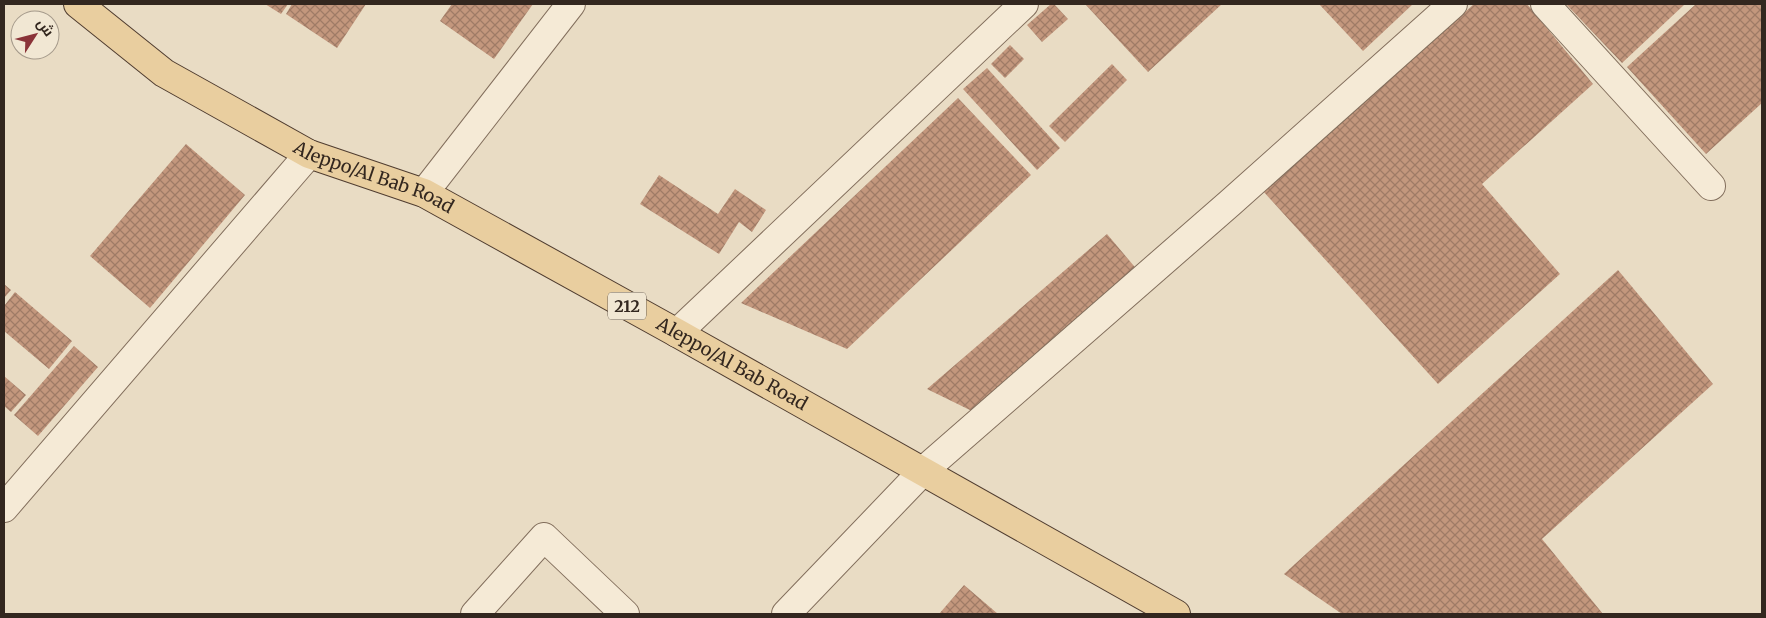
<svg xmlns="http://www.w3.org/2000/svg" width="1766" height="618" font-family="Merriweather,Cairo,serif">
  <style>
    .building { fill: url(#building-cross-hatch) }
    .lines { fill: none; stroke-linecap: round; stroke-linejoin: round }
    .minor-casing { stroke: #826e5c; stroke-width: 30 }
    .major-casing { stroke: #503d30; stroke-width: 30 }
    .minor { stroke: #f5ead6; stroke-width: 28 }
    .major { stroke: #e9ce9f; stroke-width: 28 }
    .labels { text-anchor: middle; stroke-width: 5; stroke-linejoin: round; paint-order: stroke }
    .shield { fill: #f1e7d3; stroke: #6c6155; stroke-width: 1 }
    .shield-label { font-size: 16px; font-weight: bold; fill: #33271f }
    .street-label { font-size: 18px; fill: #33271f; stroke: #f1e7d3 }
  </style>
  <defs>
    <pattern id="building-cross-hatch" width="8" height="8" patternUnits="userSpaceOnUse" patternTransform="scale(1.25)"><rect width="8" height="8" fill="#c3977d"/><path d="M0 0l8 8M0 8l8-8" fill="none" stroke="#9f7b66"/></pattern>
  </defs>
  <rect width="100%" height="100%" fill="#e9dcc4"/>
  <path class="building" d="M 265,4 L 288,4 L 281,14 Z
    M 292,4 L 366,4 L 337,48 L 286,14 Z
    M 452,4 L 533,4 L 494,59 L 440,21 Z
    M 1051,4 L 1054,4 L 1068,19 L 1042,42 L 1027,25 Z
    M 1085,4 L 1222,4 L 1148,72 Z
    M 1319,4 L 1413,4 L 1363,51 Z
    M 1474,4 L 1527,4 L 1593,84 L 1482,184 L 1560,274 L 1438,384 L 1263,191 Z
    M 1566,4 L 1685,4 L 1622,63 Z
    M 1696,4 L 1762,4 L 1762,103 L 1706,154 L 1627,67 Z
    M 1010,45 L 1024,59 L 1005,78 L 991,64 Z
    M 1112,64 L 1127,80 L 1065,142 L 1049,126 Z
    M 987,68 L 1060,148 L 1037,170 L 963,89 Z
    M 958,98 L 1031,175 L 847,349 L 741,303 Z
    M 186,144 L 245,195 L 150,308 L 90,256 Z
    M 659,175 L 718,214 L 735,189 L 766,210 L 752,232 L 739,222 L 719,254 L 640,204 Z
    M 1107,234 L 1139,272 L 976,413 L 927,389 Z
    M 1618,270 L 1713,384 L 1542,539 L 1603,614 L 1342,614 L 1284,574 Z
    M 4,284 L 11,290 L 4,298 Z
    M 15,292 L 72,341 L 49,369 L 4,331 L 4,306 Z
    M 74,346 L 98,367 L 38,436 L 14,415 Z
    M 4,376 L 26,395 L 11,412 L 4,406 Z
    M 964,585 L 998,614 L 939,614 Z"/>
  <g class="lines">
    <g class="minor-casing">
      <path id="minor" d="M 1545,4 L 1711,186
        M 424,193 L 571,4
        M 677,333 L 1024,4
        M 4,508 L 309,154
        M 475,614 L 544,537 L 625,614
        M 786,614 L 923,471 L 1230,203 L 1453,4"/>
    </g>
    <g class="major-casing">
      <g id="major">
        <path id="s1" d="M 78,4 L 164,73 L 309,154 L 424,193 L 677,333 L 1176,614"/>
      </g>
    </g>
    <use href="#minor" class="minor"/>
    <use href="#major" class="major"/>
  </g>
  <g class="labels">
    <rect class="shield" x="608" y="292.5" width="38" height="27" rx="4"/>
    <g class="shield-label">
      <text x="627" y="312">212</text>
    </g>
    <g class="street-label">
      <text dy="6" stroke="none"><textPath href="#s1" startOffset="345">Aleppo/Al Bab Road</textPath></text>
      <text dy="6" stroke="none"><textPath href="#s1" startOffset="750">Aleppo/Al Bab Road</textPath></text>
    </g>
  </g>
  <rect width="1766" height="618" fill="none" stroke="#33271f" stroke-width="10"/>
  <g transform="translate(35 35) rotate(54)"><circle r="24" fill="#f1e7d3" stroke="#a59a8b"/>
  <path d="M0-4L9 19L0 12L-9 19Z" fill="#8a3338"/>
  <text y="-8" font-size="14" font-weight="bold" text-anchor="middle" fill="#33271f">ش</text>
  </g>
</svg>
